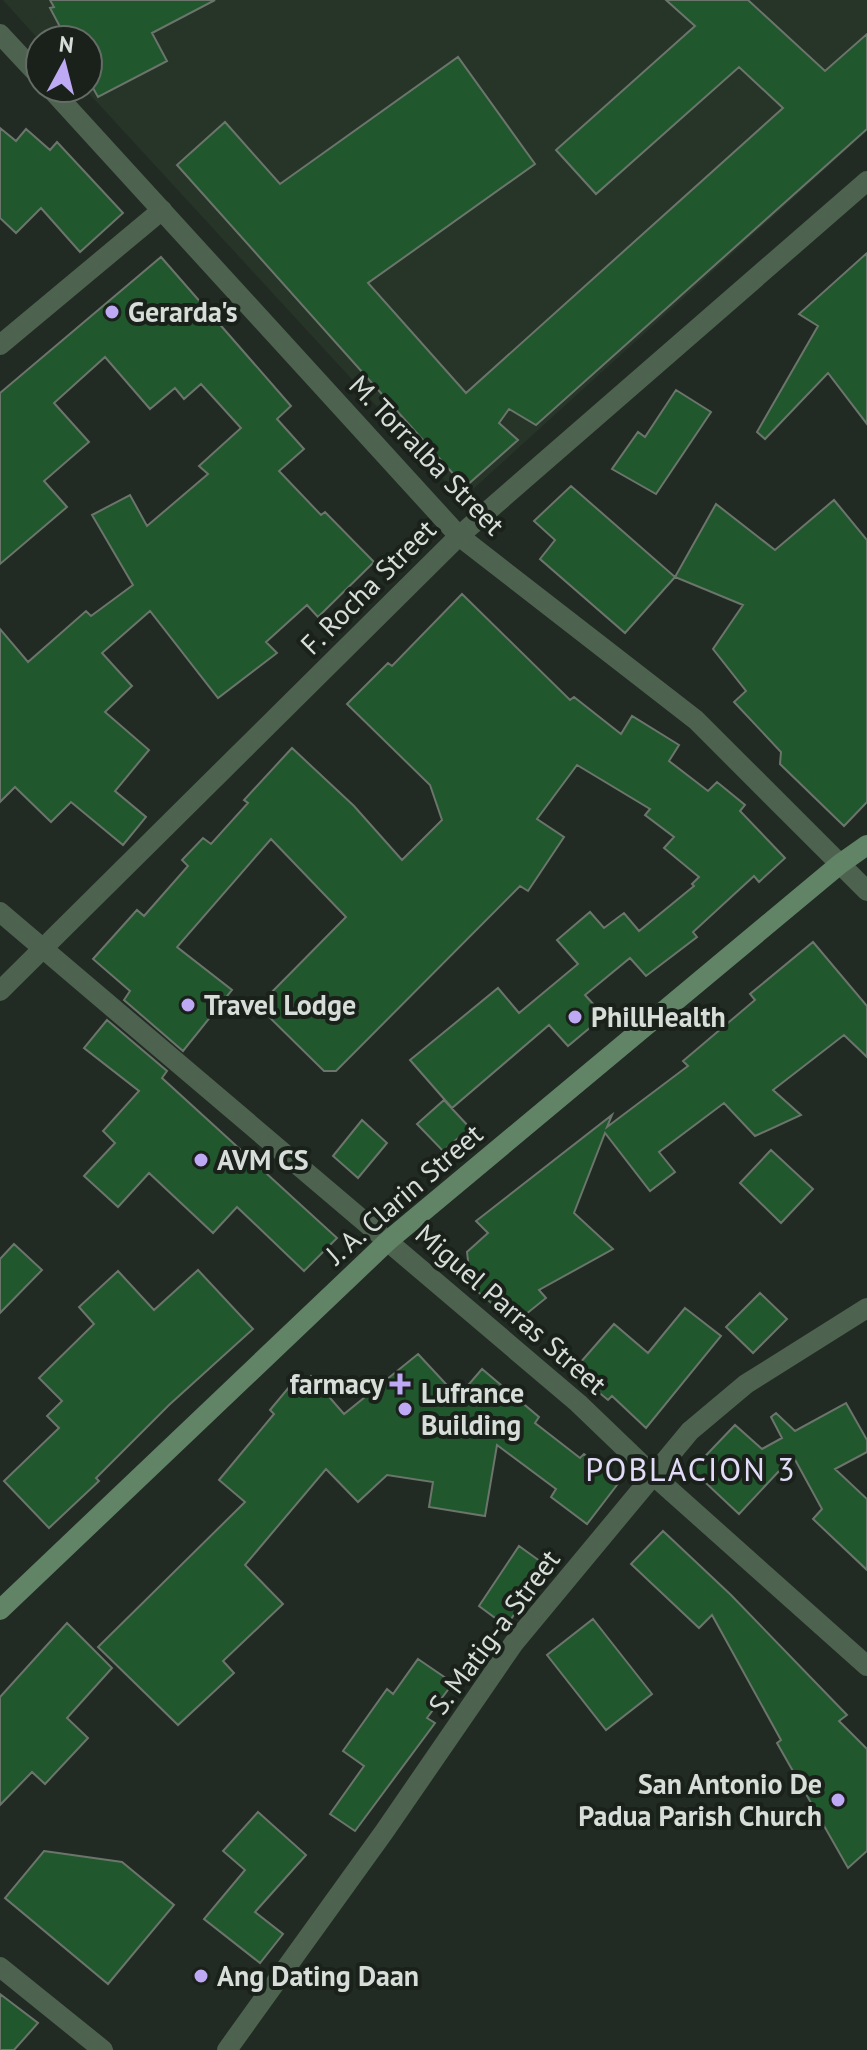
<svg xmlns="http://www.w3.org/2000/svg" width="867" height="2050" font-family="'PT Sans',sans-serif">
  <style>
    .built { fill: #273529 }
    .building { fill: #21572d; stroke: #6b756c; stroke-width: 2 }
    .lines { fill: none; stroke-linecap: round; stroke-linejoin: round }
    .minor { stroke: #4d6350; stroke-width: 20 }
    .tertiary { stroke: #4d6350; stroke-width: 20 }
    .secondary { stroke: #618466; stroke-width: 20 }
    .poi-dot { fill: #bea9f5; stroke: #19211a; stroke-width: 3 }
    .labels { text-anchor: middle; stroke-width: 8; stroke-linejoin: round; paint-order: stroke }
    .poi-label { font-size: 28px; font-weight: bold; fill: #d7ddd8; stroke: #19211a; text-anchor: start }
    .street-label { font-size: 28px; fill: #d7ddd8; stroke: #19211a }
    .quarter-label { font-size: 32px; letter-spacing: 2px; fill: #e3dcf9; stroke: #19211a }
  </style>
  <rect width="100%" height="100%" fill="#222b23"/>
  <path class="built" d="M 3,0 L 867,0 L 867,131 L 462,499 L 84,88 L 88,88 L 88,40 L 40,41 Z"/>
  <path class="building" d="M 50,0 L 215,0 L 152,33 L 167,61 L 98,97 L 88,79 L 88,40 L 67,40 L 50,8 L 54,7 Z
    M 666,0 L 748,0 L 825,71 L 867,34 L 867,129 L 536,425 L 509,409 L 499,423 L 518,440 L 465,487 L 177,165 L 225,122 L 280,184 L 458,57 L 535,164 L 368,283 L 466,393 L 783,108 L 739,67 L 596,194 L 556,150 L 695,26 Z
    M 0,128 L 16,141 L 26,129 L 50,150 L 57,142 L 123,213 L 80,252 L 41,208 L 16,233 L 0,218 Z
    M 867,253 L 867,424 L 828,373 L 765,439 L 757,432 L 818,326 L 799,314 Z
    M 161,257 L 291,406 L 277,419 L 304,449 L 279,471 L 321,515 L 325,512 L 374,562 L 318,617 L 307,605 L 266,642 L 277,653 L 218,698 L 150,611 L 102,653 L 132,686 L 105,712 L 149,750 L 115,791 L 146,817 L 123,845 L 71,802 L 51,822 L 15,787 L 0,802 L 0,629 L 28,662 L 86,611 L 91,616 L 133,585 L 92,515 L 130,495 L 147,526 L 208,474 L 199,466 L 241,428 L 201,384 L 184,399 L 175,388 L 150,409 L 105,357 L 54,403 L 89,442 L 44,481 L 67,507 L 0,564 L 0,393 Z
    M 676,390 L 711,412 L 656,494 L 612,469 L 638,432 L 645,437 Z
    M 571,486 L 675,577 L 625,633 L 540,559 L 555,540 L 534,521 Z
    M 834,500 L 867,540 L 867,802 L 844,826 L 780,764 L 781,752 L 734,702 L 746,691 L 713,649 L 743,605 L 675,577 L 716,504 L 775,550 Z
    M 462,594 L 570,700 L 574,697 L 621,734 L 632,716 L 679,745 L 669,761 L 708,791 L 717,782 L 745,805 L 740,811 L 785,858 L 759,882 L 754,876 L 693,932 L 697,937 L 646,976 L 630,958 L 585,995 L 604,1016 L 568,1046 L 549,1025 L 452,1108 L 410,1060 L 498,988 L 519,1013 L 578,964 L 557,940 L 590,912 L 604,928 L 624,913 L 639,931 L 694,886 L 692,884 L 699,877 L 664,848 L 674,837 L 645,815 L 650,809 L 577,765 L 537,819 L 564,837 L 528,891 L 520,886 L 336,1071 L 324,1071 L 258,1006 L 346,917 L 271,839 L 177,947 L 232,990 L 183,1051 L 124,1000 L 130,991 L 93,959 L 137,910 L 144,916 L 188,866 L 182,860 L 203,838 L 211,844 L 248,803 L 244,800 L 292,748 L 354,806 L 402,860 L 442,820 L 430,785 L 347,704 L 388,663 L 392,666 Z
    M 813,942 L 867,1006 L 867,1057 L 844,1035 L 773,1090 L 801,1115 L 755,1136 L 724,1103 L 659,1152 L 675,1172 L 650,1191 L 605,1133 L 574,1213 L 613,1249 L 539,1290 L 546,1298 L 515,1323 L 471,1286 L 467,1252 L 488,1233 L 476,1221 L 612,1115 L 607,1127 L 688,1066 L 683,1061 L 755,1000 L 750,994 Z
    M 107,1020 L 167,1071 L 162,1078 L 337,1238 L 304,1271 L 237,1207 L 213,1233 L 149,1173 L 118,1207 L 84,1176 L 115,1143 L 103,1131 L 139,1091 L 84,1048 Z
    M 444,1100 L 470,1128 L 443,1151 L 417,1124 Z
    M 362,1120 L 387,1143 L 358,1178 L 333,1156 Z
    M 771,1150 L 813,1189 L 781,1223 L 740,1183 Z
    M 14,1244 L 42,1270 L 0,1313 L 0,1259 Z
    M 198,1270 L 253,1329 L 169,1405 L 96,1478 L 99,1481 L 49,1528 L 4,1481 L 59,1428 L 47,1416 L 62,1401 L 39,1378 L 94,1324 L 79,1307 L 118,1271 L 154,1310 Z
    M 760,1293 L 787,1319 L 753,1353 L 726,1327 Z
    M 685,1308 L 721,1336 L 646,1428 L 612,1396 L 608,1400 L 573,1371 L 614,1324 L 648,1353 Z
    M 418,1354 L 458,1397 L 482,1369 L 539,1417 L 535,1423 L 580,1458 L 584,1454 L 620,1481 L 587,1524 L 551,1497 L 556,1489 L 497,1445 L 485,1516 L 429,1507 L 433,1482 L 387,1475 L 358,1502 L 326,1469 L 245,1565 L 283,1604 L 223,1661 L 234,1673 L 178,1725 L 98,1647 L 245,1502 L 219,1480 L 274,1414 L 270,1410 L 290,1386 L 297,1393 L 311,1376 L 344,1414 Z
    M 846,1403 L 867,1440 L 867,1452 L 835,1469 L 867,1499 L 867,1570 L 813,1519 L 822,1509 L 793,1456 L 739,1514 L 692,1470 L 735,1425 L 762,1449 L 782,1438 L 771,1417 L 776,1413 L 795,1431 Z
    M 663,1531 L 731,1595 L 847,1715 L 839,1721 L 867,1749 L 867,1851 L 848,1868 L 777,1743 L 781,1740 L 712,1615 L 699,1628 L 631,1564 Z
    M 519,1546 L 548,1567 L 506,1626 L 479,1606 Z
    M 593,1619 L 652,1694 L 606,1730 L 547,1655 Z
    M 67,1623 L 112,1668 L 67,1718 L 88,1738 L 45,1784 L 32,1772 L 0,1805 L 0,1697 Z
    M 418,1659 L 453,1683 L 427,1718 L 435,1723 L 355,1831 L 330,1814 L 364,1766 L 343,1751 L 387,1689 L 393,1694 Z
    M 258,1812 L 306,1855 L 255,1912 L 283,1934 L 260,1963 L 204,1919 L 245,1870 L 223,1851 Z
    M 44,1851 L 122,1862 L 174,1905 L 108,1984 L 5,1898 Z
    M 0,1994 L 38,2023 L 14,2050 L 0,2050 Z"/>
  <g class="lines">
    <path class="minor" d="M 0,345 L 162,210
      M 0,991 L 459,536 L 867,181
      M 0,1967 L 103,2050
      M 227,2050 L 384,1832 L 514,1643 L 690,1431 L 746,1384 L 867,1308"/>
    <path class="tertiary" d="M 0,34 L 40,77
      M 50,88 L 459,536 L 696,720 L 867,891
      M 0,912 L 578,1403 L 653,1475 L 867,1666"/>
    <path class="secondary" d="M 0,1610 L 389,1240 L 840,864 L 867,845"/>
  </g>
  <g class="poi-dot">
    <circle cx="112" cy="312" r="8"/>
    <circle cx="188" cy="1005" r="8"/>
    <circle cx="575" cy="1017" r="8"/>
    <circle cx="201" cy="1160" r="8"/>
    <path d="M396 1372h8v8h8v8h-8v8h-8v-8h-8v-8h8z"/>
    <circle cx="405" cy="1409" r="8"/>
    <circle cx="838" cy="1800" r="8"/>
    <circle cx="201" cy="1976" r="8"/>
  </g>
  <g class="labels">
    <g class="poi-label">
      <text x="128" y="322">Gerarda's</text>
      <text x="204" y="1015">Travel Lodge</text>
      <text x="591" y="1027">PhillHealth</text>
      <text x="217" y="1170">AVM CS</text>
      <text x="384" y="1394" text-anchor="end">farmacy</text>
      <text x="421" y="1403">Lufrance<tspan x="421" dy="32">Building</tspan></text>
      <text x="822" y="1794" text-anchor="end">San Antonio De<tspan x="822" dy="32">Padua Parish Church</tspan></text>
      <text x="217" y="1986">Ang Dating Daan</text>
    </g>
    <g class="street-label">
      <text transform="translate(427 455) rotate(46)" y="10">M. Torralba Street</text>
      <text transform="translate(368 587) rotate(-45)" y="10">F. Rocha Street</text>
      <text transform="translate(404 1194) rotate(-41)" y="10">J. A. Clarin Street</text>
      <text transform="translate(511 1309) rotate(41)" y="10">Miguel Parras Street</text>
      <text transform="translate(494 1632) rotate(-53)" y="10">S. Matig-a Street</text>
    </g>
    <g class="quarter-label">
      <text x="691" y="1481">POBLACION 3</text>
    </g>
  </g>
  <g transform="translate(64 64) rotate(7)"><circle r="38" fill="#19211a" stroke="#656c66" stroke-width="2"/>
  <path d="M0-6L14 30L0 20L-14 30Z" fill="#bea9f5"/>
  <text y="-12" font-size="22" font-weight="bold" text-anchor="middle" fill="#d7ddd8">N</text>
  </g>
</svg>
